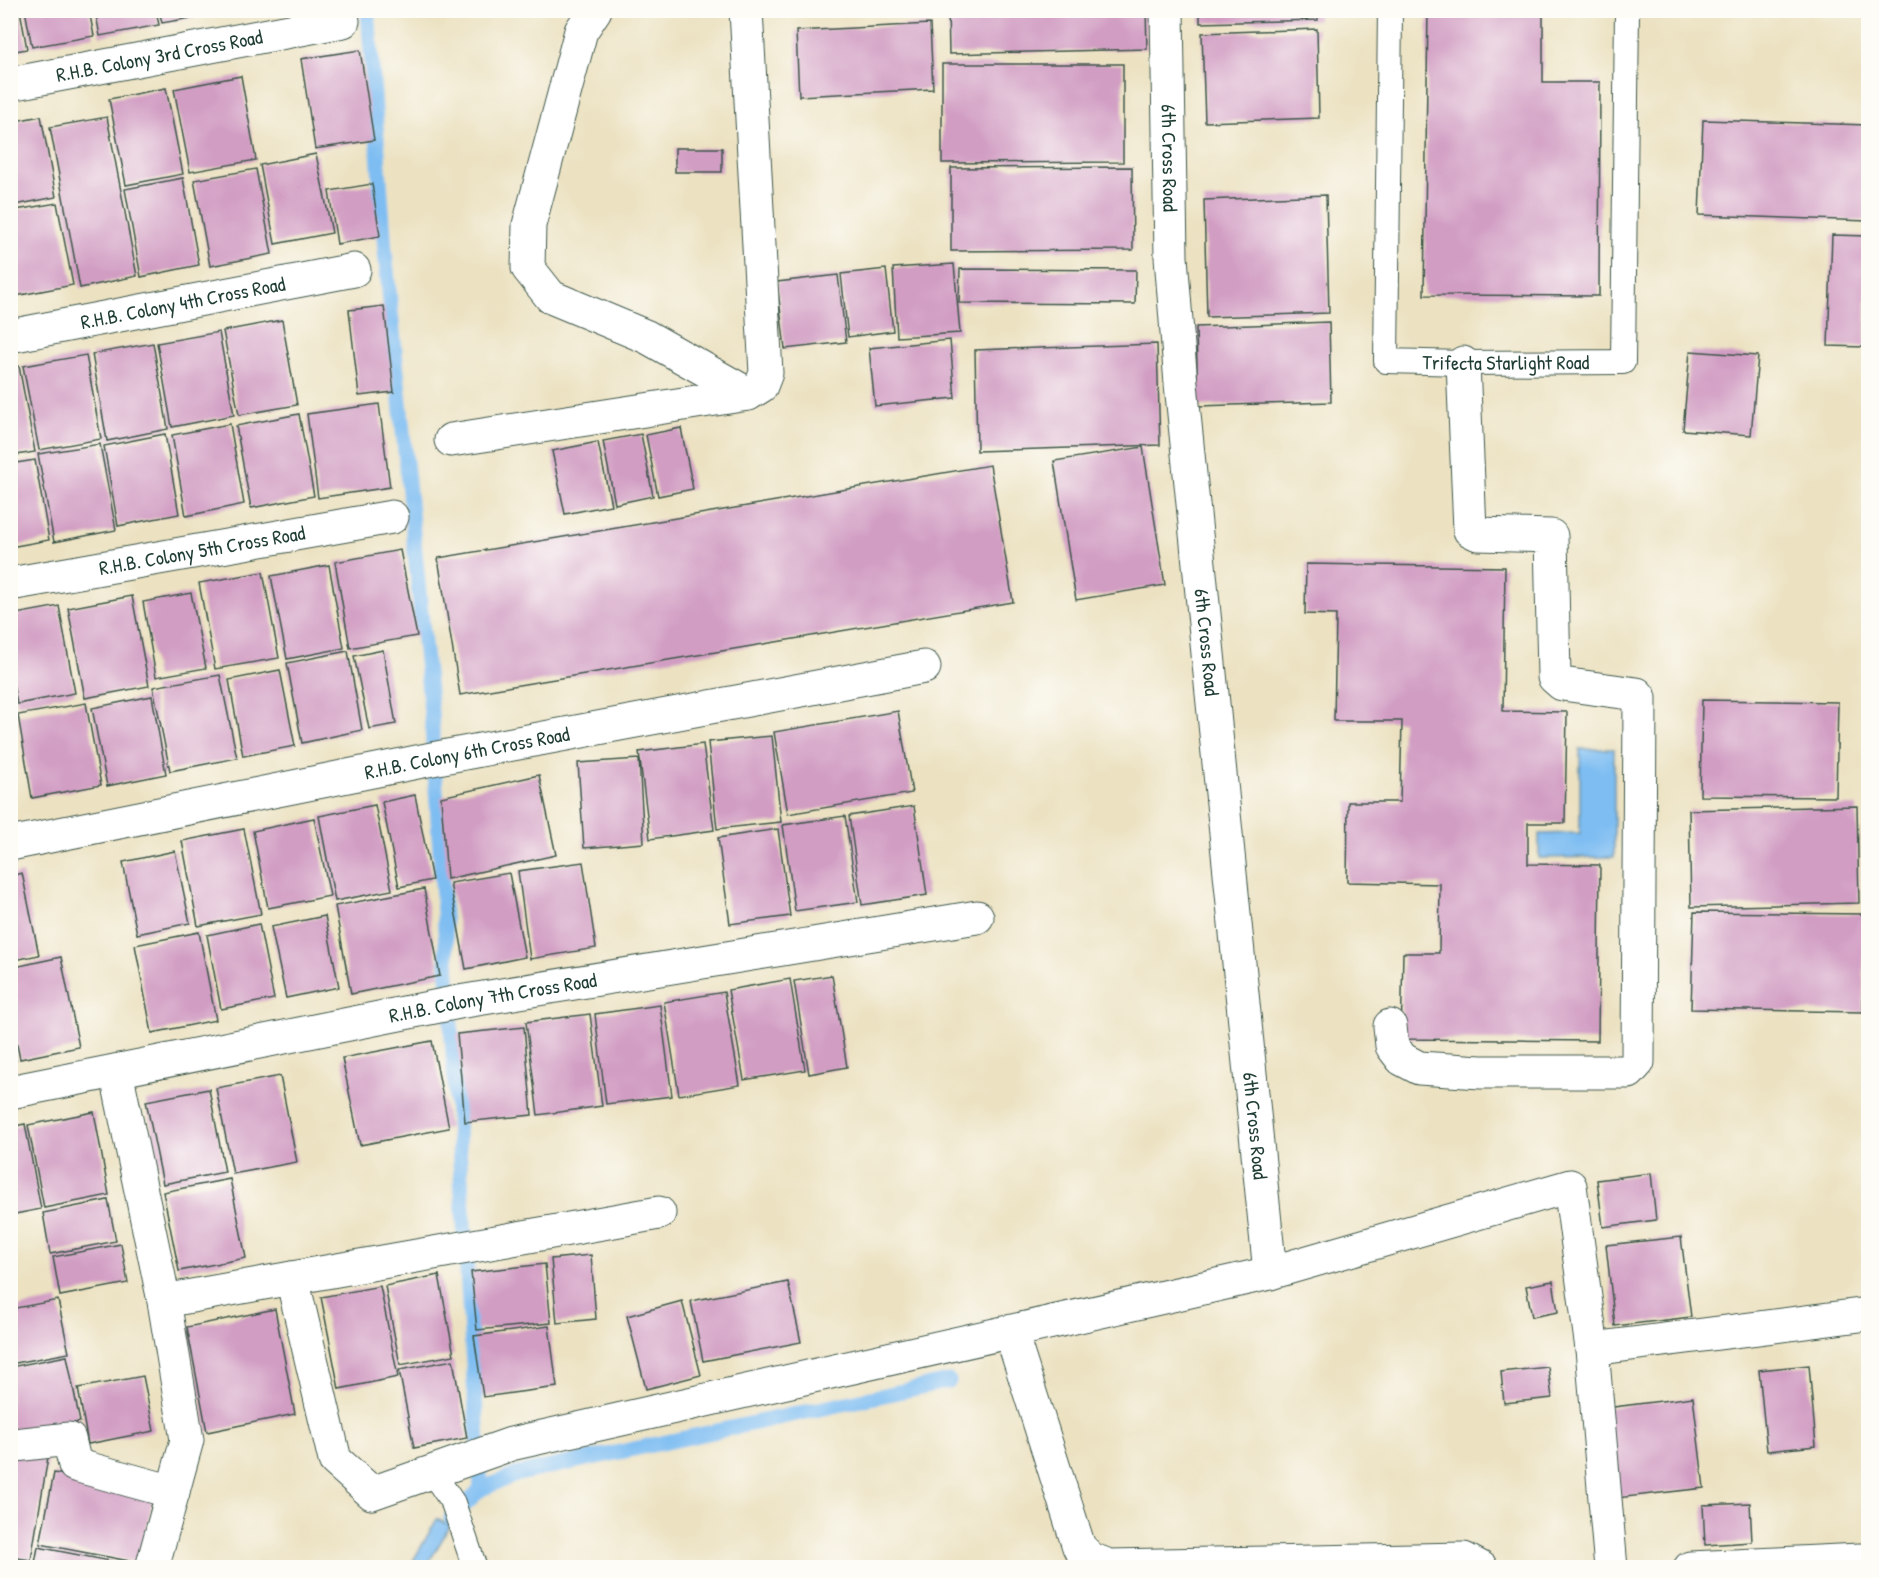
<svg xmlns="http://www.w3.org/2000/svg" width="1879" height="1578" font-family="'Patrick Hand',sans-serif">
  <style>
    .water { fill: #7ebdf2; stroke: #4e7d93; stroke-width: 1.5 }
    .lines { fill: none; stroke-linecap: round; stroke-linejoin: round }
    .stream { stroke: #7ebdf2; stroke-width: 15 }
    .building { fill: #d19dc3 }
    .lane-casing { stroke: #3e5649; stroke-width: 26 }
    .street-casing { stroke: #3e5649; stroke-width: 35 }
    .lane { stroke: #fff; stroke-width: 24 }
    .street { stroke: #fff; stroke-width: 33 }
    .labels { text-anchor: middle; stroke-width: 4.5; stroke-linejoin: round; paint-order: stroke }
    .street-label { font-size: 20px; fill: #1f3d34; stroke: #fdfcf7 }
  </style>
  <rect width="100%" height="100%" fill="#fdfcf7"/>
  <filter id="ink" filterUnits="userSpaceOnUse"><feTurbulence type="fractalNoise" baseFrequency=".0167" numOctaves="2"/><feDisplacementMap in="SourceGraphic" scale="12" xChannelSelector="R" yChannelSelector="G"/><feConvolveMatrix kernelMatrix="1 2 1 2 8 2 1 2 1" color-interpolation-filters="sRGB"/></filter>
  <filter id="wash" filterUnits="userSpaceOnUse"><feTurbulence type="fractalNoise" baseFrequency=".008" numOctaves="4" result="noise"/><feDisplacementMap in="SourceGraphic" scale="24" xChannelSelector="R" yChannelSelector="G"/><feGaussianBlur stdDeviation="1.35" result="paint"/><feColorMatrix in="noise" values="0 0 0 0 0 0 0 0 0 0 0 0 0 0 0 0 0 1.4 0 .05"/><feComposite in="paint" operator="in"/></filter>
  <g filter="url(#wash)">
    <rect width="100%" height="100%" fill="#ece2c2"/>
    <path class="water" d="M 1580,749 L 1614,749 L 1614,857 L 1539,858 L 1539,834 L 1580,833 Z
      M 437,1519 L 450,1526 L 426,1567 L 409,1568 Z"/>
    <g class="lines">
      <path class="stream" d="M 368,10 L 385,251 L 431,712 L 481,1489
        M 451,1518 L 481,1489 L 518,1474 L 949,1381"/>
    </g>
    <g id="blocks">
      <path class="building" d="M 10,10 L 20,10 L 27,49 L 10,52 Z
        M 25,10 L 89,10 L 94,36 L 32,47 Z
        M 95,10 L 156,10 L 159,25 L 100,36 Z
        M 159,10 L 225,10 L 225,12 L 162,23 Z
        M 948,10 L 1146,10 L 1147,49 L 949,54 Z
        M 1200,10 L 1317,10 L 1318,20 L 1200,23 Z
        M 1428,10 L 1543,10 L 1543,82 L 1600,82 L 1599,296 L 1424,295 Z
        M 930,24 L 933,89 L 799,96 L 796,31 Z
        M 1317,29 L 1319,118 L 1205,122 L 1202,33 Z
        M 360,50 L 374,140 L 315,149 L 301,59 Z
        M 942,64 L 1123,64 L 1123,162 L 942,163 Z
        M 241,76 L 256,160 L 190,172 L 174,89 Z
        M 166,88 L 183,174 L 126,185 L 109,99 Z
        M 41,116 L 56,197 L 10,206 L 10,122 Z
        M 107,117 L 137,276 L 80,288 L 50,127 Z
        M 1703,120 L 1868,125 L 1868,221 L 1699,215 Z
        M 675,148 L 722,148 L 722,172 L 675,172 Z
        M 316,154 L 332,233 L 275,244 L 260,165 Z
        M 1132,167 L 1133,250 L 951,251 L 951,168 Z
        M 256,169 L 272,254 L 210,266 L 194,180 Z
        M 183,178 L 199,265 L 141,277 L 125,189 Z
        M 372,184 L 380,236 L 337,244 L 329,191 Z
        M 1326,195 L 1329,313 L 1207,317 L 1204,200 Z
        M 57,203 L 73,285 L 10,297 L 10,211 Z
        M 1832,235 L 1868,236 L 1865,347 L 1828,346 Z
        M 954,264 L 960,333 L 897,337 L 893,268 Z
        M 886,269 L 893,331 L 848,337 L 841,274 Z
        M 960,269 L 1136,270 L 1135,304 L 959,303 Z
        M 838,275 L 846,342 L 785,349 L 777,282 Z
        M 384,306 L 394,392 L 359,396 L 349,310 Z
        M 282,320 L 297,405 L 239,415 L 223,331 Z
        M 1329,322 L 1331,402 L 1198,406 L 1196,327 Z
        M 219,332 L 234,415 L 172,427 L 157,343 Z
        M 950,340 L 955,398 L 875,406 L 869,348 Z
        M 153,343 L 168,429 L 107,441 L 92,354 Z
        M 1157,344 L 1160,445 L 977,451 L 975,350 Z
        M 1690,351 L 1758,356 L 1751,435 L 1683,430 Z
        M 86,355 L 101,439 L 39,450 L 23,366 Z
        M 19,366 L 35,452 L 10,456 L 10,367 Z
        M 379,404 L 390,487 L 318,498 L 307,414 Z
        M 299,414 L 314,496 L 251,508 L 236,426 Z
        M 230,424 L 244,504 L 186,516 L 172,435 Z
        M 681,428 L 693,489 L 658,496 L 646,435 Z
        M 165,434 L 179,514 L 118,526 L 104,446 Z
        M 641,434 L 653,496 L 615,504 L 603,441 Z
        M 598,442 L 611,505 L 565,514 L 552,451 Z
        M 100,444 L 116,530 L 54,542 L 38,454 Z
        M 1143,447 L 1165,585 L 1076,600 L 1054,461 Z
        M 35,460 L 49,540 L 10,547 L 10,464 Z
        M 990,465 L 1013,602 L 460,695 L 438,558 Z
        M 400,550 L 417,636 L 350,648 L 335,562 Z
        M 1306,564 L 1505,567 L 1503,711 L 1567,712 L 1565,823 L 1528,823 L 1528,864 L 1600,865 L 1598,1041 L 1401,1039 L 1403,953 L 1439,953 L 1440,884 L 1347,882 L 1348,802 L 1400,802 L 1402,721 L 1334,721 L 1336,615 L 1305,614 Z
        M 329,565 L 344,648 L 287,659 L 271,576 Z
        M 263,572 L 279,658 L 215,669 L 199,583 Z
        M 191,593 L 206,668 L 156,677 L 143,602 Z
        M 132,596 L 149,686 L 85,698 L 68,608 Z
        M 59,606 L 75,693 L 17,704 L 10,668 L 10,615 Z
        M 383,650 L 396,724 L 369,729 L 354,656 Z
        M 348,651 L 362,730 L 302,743 L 287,663 Z
        M 280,670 L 295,746 L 243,756 L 229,680 Z
        M 220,675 L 237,758 L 170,771 L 153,687 Z
        M 152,696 L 166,774 L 107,786 L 92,708 Z
        M 1702,700 L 1838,702 L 1836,797 L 1700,796 Z
        M 86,703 L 101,785 L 32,798 L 18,715 Z
        M 898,711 L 912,793 L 788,814 L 774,732 Z
        M 772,736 L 781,822 L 717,829 L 708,742 Z
        M 703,744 L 714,830 L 650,839 L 639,752 Z
        M 639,759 L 644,843 L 584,848 L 578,763 Z
        M 539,775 L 556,855 L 447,879 L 441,797 Z
        M 415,795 L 432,880 L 399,887 L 382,802 Z
        M 375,805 L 392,890 L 335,901 L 319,816 Z
        M 914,806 L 927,895 L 862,905 L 849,816 Z
        M 1857,806 L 1859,903 L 1691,907 L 1689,810 Z
        M 845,816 L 858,902 L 795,911 L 783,825 Z
        M 314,818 L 330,896 L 268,908 L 253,831 Z
        M 244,829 L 261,914 L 198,926 L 182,841 Z
        M 778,829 L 790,916 L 730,924 L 718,838 Z
        M 175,851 L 190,923 L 137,934 L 123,862 Z
        M 583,862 L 596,948 L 530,959 L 518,871 Z
        M 22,873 L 39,955 L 10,961 L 10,876 Z
        M 509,873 L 525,957 L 466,969 L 450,883 Z
        M 424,889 L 440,976 L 351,994 L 335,906 Z
        M 1694,912 L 1865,914 L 1863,1012 L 1691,1009 Z
        M 325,916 L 339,987 L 286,998 L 271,927 Z
        M 259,924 L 274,999 L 221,1009 L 207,935 Z
        M 199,932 L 216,1020 L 152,1033 L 135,945 Z
        M 61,957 L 79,1047 L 20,1059 L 10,1011 L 10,968 Z
        M 832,975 L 847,1067 L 809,1074 L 794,981 Z
        M 790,979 L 805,1070 L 744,1080 L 728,990 Z
        M 724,992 L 740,1085 L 679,1095 L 664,1002 Z
        M 660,1005 L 672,1096 L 606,1104 L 595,1014 Z
        M 590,1014 L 602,1106 L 538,1115 L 526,1022 Z
        M 524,1027 L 532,1115 L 465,1122 L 457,1034 Z
        M 10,1036 L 16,1061 L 10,1062 Z
        M 432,1041 L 449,1128 L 360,1145 L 342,1058 Z
        M 280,1076 L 297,1162 L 233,1174 L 216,1088 Z
        M 209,1089 L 225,1172 L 163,1184 L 146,1101 Z
        M 94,1112 L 109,1195 L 44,1208 L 28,1125 Z
        M 25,1124 L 41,1209 L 10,1215 L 10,1127 Z
        M 1651,1173 L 1656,1220 L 1603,1227 L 1597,1180 Z
        M 230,1179 L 246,1258 L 179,1271 L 163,1192 Z
        M 108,1200 L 116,1241 L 50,1254 L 43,1213 Z
        M 1681,1237 L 1691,1317 L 1615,1326 L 1606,1245 Z
        M 121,1244 L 128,1283 L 60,1296 L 53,1257 Z
        M 591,1255 L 596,1319 L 557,1323 L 551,1259 Z
        M 545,1264 L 551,1323 L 477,1330 L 471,1272 Z
        M 439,1275 L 454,1355 L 400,1365 L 385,1286 Z
        M 1553,1281 L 1558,1312 L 1532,1317 L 1526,1286 Z
        M 788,1282 L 801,1342 L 703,1361 L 691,1301 Z
        M 380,1286 L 398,1377 L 339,1389 L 321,1297 Z
        M 58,1300 L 69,1353 L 10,1364 L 10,1309 Z
        M 682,1301 L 701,1375 L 646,1389 L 627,1316 Z
        M 275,1309 L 295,1414 L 207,1432 L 187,1327 Z
        M 549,1326 L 557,1387 L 483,1397 L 474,1336 Z
        M 67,1356 L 80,1422 L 14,1434 L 10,1418 L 10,1367 Z
        M 453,1360 L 467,1438 L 414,1448 L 399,1370 Z
        M 1809,1365 L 1816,1446 L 1767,1451 L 1759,1370 Z
        M 1548,1367 L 1552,1398 L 1504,1403 L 1501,1372 Z
        M 143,1376 L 154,1431 L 88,1444 L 78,1388 Z
        M 1693,1397 L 1704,1488 L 1617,1498 L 1606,1408 Z
        M 10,1450 L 48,1457 L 31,1560 L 10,1557 Z
        M 54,1473 L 154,1493 L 140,1563 L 40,1544 Z
        M 1750,1503 L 1752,1542 L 1705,1545 L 1703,1505 Z
        M 38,1547 L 136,1566 L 136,1568 L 34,1568 Z"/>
    </g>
  </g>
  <g filter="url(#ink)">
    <use href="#blocks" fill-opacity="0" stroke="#3e5649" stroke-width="1.5"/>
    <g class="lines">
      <g class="lane-casing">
        <g id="lane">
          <path id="s1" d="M 1390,10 L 1386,361 L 1463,363 L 1623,362 L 1627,10"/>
          <path d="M 433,1473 L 453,1503 L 475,1568"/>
        </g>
      </g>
      <g class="street-casing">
        <g id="street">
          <path d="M 595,10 L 581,31 L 529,225 L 528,268 L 551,297 L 647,337 L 748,394"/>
          <path id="s2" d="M 1167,10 L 1171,257 L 1181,384 L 1270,1273"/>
          <path id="s3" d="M 10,84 L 343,21"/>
          <path id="s4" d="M 10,336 L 354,270"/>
          <path d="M 451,440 L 748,394 L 761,386 L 766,373 L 746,10"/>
          <path id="s5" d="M 10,584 L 392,517"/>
          <path id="s6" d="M 10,844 L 432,759 L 924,667"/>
          <path d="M 1390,1026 L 1392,1046 L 1402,1059 L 1419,1068 L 1481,1072 L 1629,1072 L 1638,1062 L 1640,698 L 1637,694 L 1562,684 L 1554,677 L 1551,536 L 1478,534 L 1470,530 L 1463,363"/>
          <path d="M 116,1071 L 164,1301 L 292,1278 L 335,1460 L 372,1493 L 511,1444 L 1270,1273 L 1570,1186 L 1592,1349 L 1611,1568"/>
          <path id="s7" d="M 10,1092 L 459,1002 L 977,917"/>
          <path d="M 292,1278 L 659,1213"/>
          <path d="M 1011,1333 L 1079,1547 L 1091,1559 L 1109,1566 L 1464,1559 L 1481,1568"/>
          <path d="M 1592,1349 L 1868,1314"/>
          <path d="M 10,1443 L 15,1445 L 69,1439 L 75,1465 L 173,1492"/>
          <path d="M 152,1568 L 187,1440 L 164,1301"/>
          <path d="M 1690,1568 L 1860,1560"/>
        </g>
      </g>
      <use href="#lane" class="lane"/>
      <use href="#street" class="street"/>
    </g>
  </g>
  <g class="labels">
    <g class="street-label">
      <text dy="7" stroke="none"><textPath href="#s3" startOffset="152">R.H.B. Colony 3rd Cross Road</textPath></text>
      <text dy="7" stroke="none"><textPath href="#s2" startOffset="148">6th Cross Road</textPath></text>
      <text dy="7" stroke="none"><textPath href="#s4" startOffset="176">R.H.B. Colony 4th Cross Road</textPath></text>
      <text dy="7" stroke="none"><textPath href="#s1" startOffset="471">Trifecta Starlight Road</textPath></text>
      <text dy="7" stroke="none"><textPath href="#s5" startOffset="195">R.H.B. Colony 5th Cross Road</textPath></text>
      <text dy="7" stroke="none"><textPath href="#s2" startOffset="634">6th Cross Road</textPath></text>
      <text dy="7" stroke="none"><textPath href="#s6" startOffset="466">R.H.B. Colony 6th Cross Road</textPath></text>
      <text dy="7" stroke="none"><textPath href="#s7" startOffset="492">R.H.B. Colony 7th Cross Road</textPath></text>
      <text dy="7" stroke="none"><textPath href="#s2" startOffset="1120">6th Cross Road</textPath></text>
    </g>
  </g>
  <rect width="1879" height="1578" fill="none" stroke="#fdfcf7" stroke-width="36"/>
</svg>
